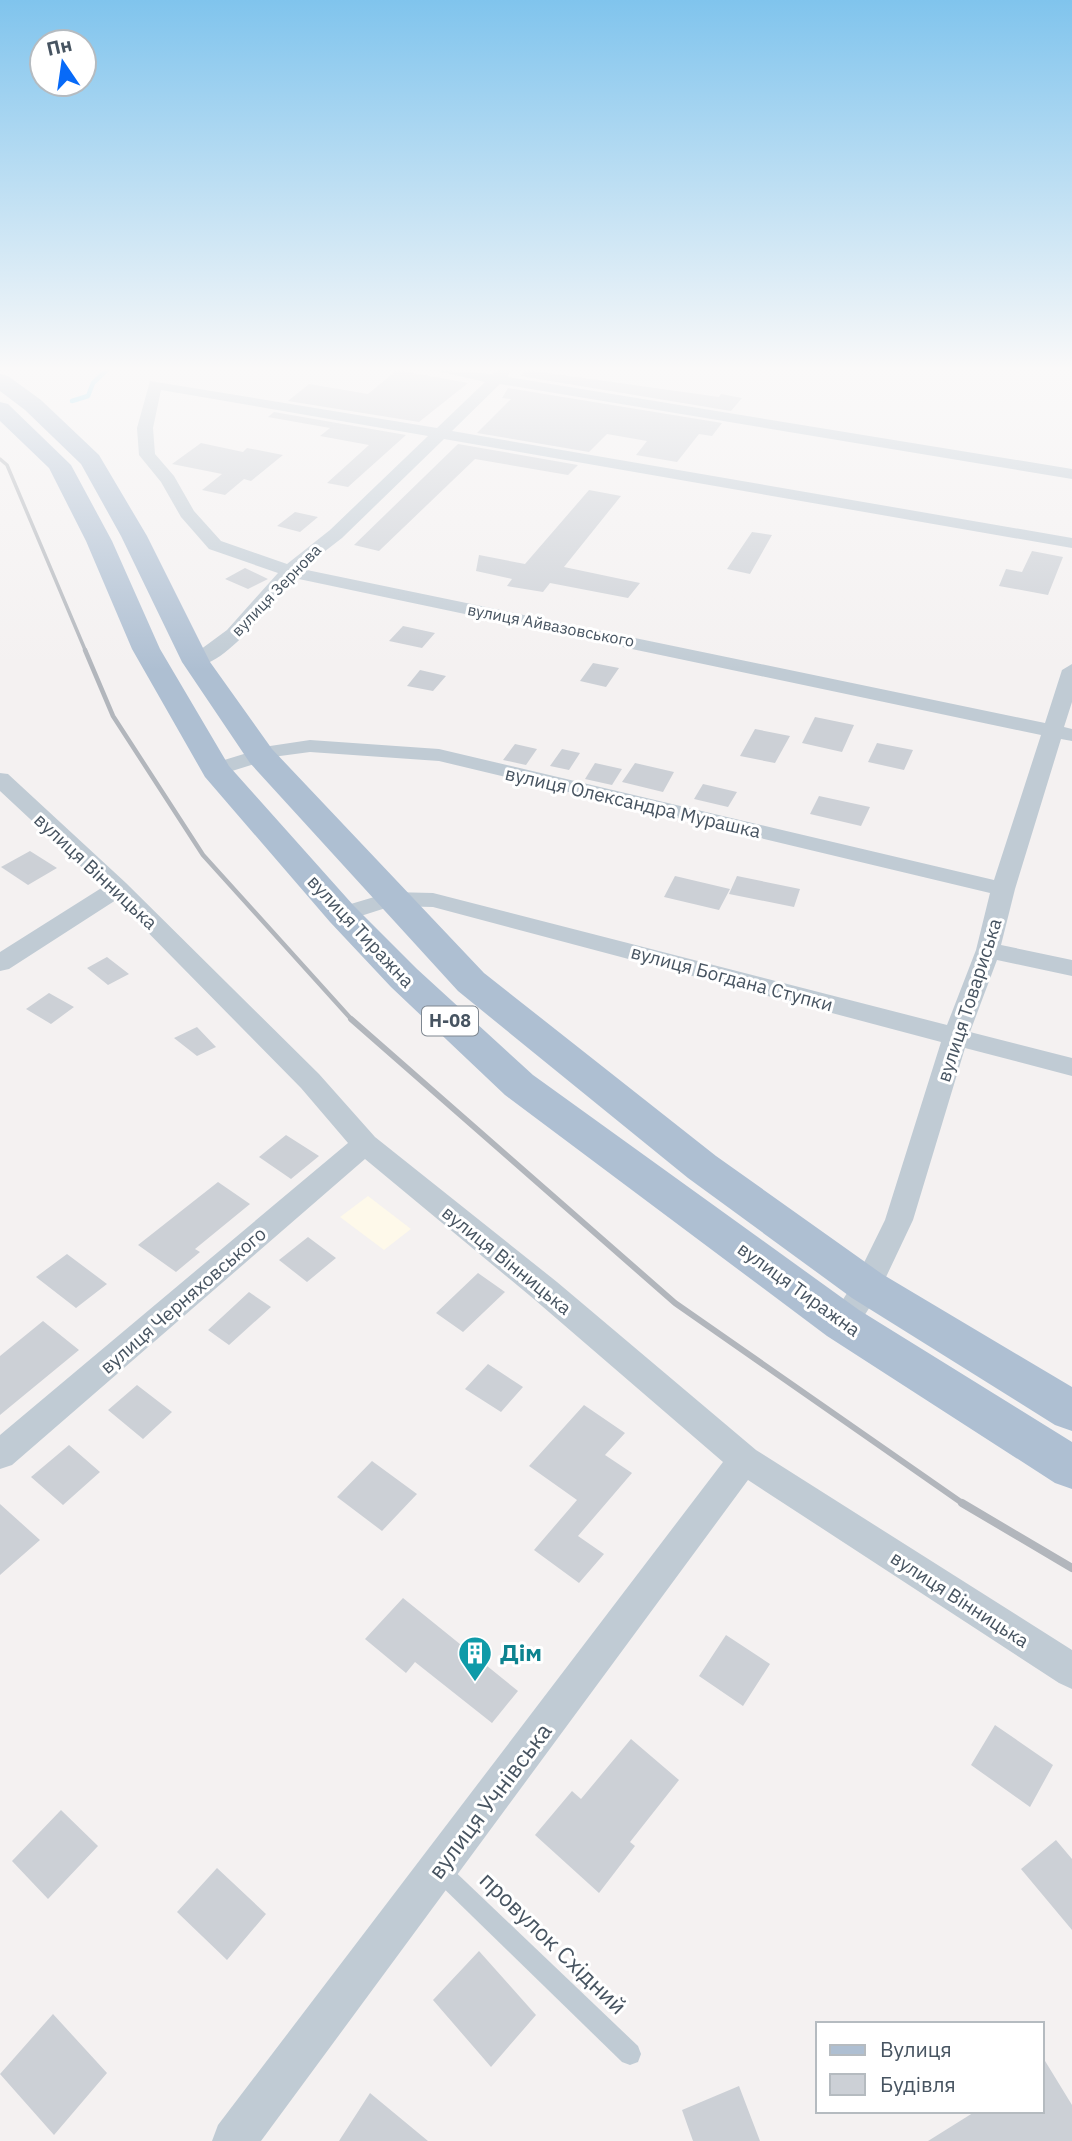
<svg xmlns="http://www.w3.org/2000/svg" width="1072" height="2141" font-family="'IBM Plex Sans',sans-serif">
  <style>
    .commercial { fill: #fef9ea }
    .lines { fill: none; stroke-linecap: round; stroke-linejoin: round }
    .stream { stroke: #85dbf5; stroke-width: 4.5 }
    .building { fill: #ccd0d6 }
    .service { fill: #c0cbd4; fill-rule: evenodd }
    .minor { fill: #c0cbd4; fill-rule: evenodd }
    .primary { fill: #aebfd2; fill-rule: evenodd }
    .rail-far3 { stroke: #b2b6bc; stroke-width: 3.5 }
    .rail-far2 { stroke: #b2b6bc; stroke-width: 4.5 }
    .rail-far1 { stroke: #b2b6bc; stroke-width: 6 }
    .rail { stroke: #b2b6bc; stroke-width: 8 }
    .labels { text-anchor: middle; stroke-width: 6; stroke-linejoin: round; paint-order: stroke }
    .far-street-label { font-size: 16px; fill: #475461; stroke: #fff }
    .shield { fill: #fff; stroke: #7e8790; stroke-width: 2 }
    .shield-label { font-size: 18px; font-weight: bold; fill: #475461 }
    .street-label { font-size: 19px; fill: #475461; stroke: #fff }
    .near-culture-label { font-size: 23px; font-weight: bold; fill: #0d838f; stroke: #fff; text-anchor: start }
    .near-street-label { font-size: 23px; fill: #475461; stroke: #fff }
  </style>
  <rect width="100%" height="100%" fill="#f4f1f1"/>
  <path class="commercial" d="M 368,1196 L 411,1229 L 384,1250 L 340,1217 Z"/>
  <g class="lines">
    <path class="stream" d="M 72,401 L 88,396 L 93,383 L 107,370"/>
  </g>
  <path class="building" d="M 397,370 L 468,383 L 419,422 L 288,401 L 309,384 L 368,394 Z
    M 527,370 L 719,397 L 721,394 L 742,398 L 731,411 L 520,376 Z
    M 508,388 L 722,423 L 712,436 L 699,434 L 677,462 L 636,455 L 647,441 L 607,434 L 589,452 L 477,433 L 511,399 L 502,398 Z
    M 274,412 L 406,435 L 348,487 L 327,483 L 369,445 L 320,436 L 330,428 L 268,417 Z
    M 201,443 L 243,452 L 247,448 L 283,455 L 251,481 L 244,479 L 225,495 L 202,490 L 222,474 L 172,464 Z
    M 458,444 L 578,465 L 568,475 L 475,459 L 379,551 L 354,545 Z
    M 589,490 L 621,496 L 564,567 L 640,583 L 628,598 L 550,583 L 543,592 L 507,586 L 512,579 L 476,571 L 479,555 L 525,564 Z
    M 295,512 L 318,517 L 300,532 L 277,526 Z
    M 752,532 L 772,535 L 750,574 L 727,569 Z
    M 1032,551 L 1063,557 L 1048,595 L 999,586 L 1006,569 L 1022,572 Z
    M 245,568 L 268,579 L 248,589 L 225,579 Z
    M 403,626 L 435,633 L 422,648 L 389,641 Z
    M 593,663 L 619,668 L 606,687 L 580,681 Z
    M 420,670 L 446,676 L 433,691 L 407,686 Z
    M 815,717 L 854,725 L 842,752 L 802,743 Z
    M 755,729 L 790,736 L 775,763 L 740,756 Z
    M 877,743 L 913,750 L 904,770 L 868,762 Z
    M 515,744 L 537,749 L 526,765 L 503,760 Z
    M 562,749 L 580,753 L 569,770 L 550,766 Z
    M 595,763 L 622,769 L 612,785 L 585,779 Z
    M 635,763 L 674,772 L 663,792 L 622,782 Z
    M 703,784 L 737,792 L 728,807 L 694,799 Z
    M 819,796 L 870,807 L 861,826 L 810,814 Z
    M 30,851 L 57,868 L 28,885 L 1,867 Z
    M 675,876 L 730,889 L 719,910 L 664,897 Z
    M 737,876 L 800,889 L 794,907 L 729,894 Z
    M 107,957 L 129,974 L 108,985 L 87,968 Z
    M 49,993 L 74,1007 L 51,1024 L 26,1009 Z
    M 197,1027 L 216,1047 L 197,1056 L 174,1038 Z
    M 286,1135 L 319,1156 L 291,1179 L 259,1157 Z
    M 218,1182 L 250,1204 L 195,1249 L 200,1252 L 176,1272 L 138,1245 Z
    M 308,1237 L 336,1258 L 307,1282 L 279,1260 Z
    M 67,1254 L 107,1284 L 76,1308 L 36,1277 Z
    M 478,1273 L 505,1292 L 463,1332 L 436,1313 Z
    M 249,1292 L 271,1307 L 229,1345 L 208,1330 Z
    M 43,1321 L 79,1350 L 0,1415 L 0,1356 Z
    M 488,1364 L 523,1387 L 501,1412 L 465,1389 Z
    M 137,1385 L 172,1412 L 143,1439 L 108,1410 Z
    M 584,1405 L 625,1433 L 605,1455 L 632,1473 L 578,1536 L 604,1554 L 579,1583 L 534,1550 L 577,1500 L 529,1466 Z
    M 69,1445 L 100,1472 L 63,1505 L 31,1477 Z
    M 372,1461 L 417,1494 L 382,1531 L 337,1497 Z
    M 0,1504 L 40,1540 L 0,1575 Z
    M 403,1598 L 518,1691 L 492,1723 L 415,1662 L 406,1673 L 365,1639 Z
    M 726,1635 L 770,1664 L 743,1706 L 699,1676 Z
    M 995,1725 L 1053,1765 L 1030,1807 L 971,1765 Z
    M 631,1739 L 679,1780 L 630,1842 L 635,1846 L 599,1893 L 535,1835 L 572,1791 L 581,1799 Z
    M 61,1810 L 98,1846 L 48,1899 L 12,1861 Z
    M 1056,1840 L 1072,1859 L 1072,1930 L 1021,1869 Z
    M 217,1868 L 266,1914 L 227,1960 L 177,1912 Z
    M 479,1951 L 536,2015 L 491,2067 L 433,2000 Z
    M 53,2014 L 107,2073 L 54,2135 L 0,2074 Z
    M 1042,2056 L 1072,2105 L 1072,2141 L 928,2141 L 976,2111 L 1042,2111 Z
    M 739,2086 L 760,2141 L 693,2141 L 682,2110 Z
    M 370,2093 L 428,2141 L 339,2141 Z"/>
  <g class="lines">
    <path class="service" d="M 439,1859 L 446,1863 L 638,2046 L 641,2054 L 638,2062 L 630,2065 L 622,2062 L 432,1877 L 428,1870 L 432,1863 Z"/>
    <path class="minor" d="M 433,370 L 493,374 L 497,370 L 510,370 L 508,377 L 1072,469 L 1072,479 L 500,384 L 452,431 L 1072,538 L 1072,548 L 444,439 L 342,538 L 302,569 L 1045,723 L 1062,670 L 1072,664 L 1072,702 L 1064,727 L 1072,729 L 1072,741 L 1061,739 L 1015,889 L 1001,945 L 1072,960 L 1072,976 L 997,960 L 970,1032 L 1072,1058 L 1072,1076 L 965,1048 L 913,1220 L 878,1294 L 854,1332 L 843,1335 L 832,1332 L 828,1323 L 856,1279 L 885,1220 L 941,1042 L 433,907 L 392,906 L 342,922 L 334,919 L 330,914 L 334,909 L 391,892 L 433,893 L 947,1025 L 976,950 L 990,893 L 439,761 L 310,752 L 280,756 L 216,776 L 205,770 L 208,765 L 270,746 L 310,740 L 439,749 L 994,880 L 1041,735 L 294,578 C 274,600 221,674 189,666 L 186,662 L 189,658 L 227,630 L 278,573 L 209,549 L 181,517 L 161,482 L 139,455 L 137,428 L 150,381 L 437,428 L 485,382 ZM 161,390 L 428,436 L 330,530 L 287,564 L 221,541 L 194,511 L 174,476 L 155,454 L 153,428 Z
      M 0,773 L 8,774 L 126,883 L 319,1074 L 375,1137 L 557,1282 L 756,1450 L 1072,1650 L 1072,1689 L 1059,1683 L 748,1480 L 261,2141 L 212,2141 L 218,2125 L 723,1462 L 535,1300 L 365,1159 L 12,1465 L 0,1469 L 0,1435 L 348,1143 L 301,1088 L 116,900 L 9,969 L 0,971 L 0,952 L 103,887 L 0,791 Z"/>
    <path class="primary" d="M 0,374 L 8,376 L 41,400 L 99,455 L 147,536 L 210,662 L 272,749 L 484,973 L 716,1156 L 882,1274 L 1072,1387 L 1072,1431 L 1055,1425 L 852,1298 L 688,1178 L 458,991 L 250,763 L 182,662 L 121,536 L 81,464 L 25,410 L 0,391 Z
      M 0,402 L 8,404 L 71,465 L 112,541 L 160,649 L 229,766 L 354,906 L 417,969 L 533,1075 L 859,1310 L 1072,1442 L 1072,1489 L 1055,1483 L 827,1336 L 505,1095 L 391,987 L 330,922 L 205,777 L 132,649 L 86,541 L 49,468 L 0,421 Z"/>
    <path class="rail-far3" d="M 0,459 L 7,465 L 86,652"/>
    <path class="rail-far2" d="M 85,650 L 113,716 L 203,855 L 353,1021"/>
    <path class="rail-far1" d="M 351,1019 L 675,1303 L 965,1505"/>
    <path class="rail" d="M 962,1503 L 1072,1568"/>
  </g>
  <linearGradient id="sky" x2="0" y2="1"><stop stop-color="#80c4ed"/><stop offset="0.55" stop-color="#faf9f9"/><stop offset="1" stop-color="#faf9f9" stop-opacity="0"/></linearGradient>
  <rect width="1072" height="670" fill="url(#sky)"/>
  <defs>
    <g id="building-pin" transform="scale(1.75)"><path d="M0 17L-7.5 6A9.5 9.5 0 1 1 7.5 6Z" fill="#0f9aa8" stroke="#fff"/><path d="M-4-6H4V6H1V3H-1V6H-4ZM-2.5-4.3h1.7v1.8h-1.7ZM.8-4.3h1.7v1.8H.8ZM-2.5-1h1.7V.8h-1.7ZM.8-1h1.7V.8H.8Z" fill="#fff"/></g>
  </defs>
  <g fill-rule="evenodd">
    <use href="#building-pin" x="475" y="1653"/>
  </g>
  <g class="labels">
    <g class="far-street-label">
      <text transform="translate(276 590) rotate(-46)" y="6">вулиця Зернова</text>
      <text transform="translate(551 625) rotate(11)" y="6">вулиця Айвазовського</text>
    </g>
    <rect class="shield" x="422" y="1006.5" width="56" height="29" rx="5"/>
    <g class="shield-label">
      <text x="450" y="1027">Н-08</text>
    </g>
    <g class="street-label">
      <text transform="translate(633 802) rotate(13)" y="7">вулиця Олександра Мурашка</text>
      <text transform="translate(96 871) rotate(43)" y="7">вулиця Вінницька</text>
      <text transform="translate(361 931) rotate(47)" y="7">вулиця Тиражна</text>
      <text transform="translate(732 978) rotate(15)" y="7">вулиця Богдана Ступки</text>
      <text transform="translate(969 1000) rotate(-72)" y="7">вулиця Товариська</text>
      <text transform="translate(507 1260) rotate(39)" y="7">вулиця Вінницька</text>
      <text transform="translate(799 1289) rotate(36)" y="7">вулиця Тиражна</text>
      <text transform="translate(183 1300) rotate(-41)" y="7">вулиця Черняховського</text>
      <text transform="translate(960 1599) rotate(33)" y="7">вулиця Вінницька</text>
    </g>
    <g class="near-culture-label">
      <text x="500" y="1661">Дім</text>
    </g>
    <g class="near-street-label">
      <text transform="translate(490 1801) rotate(-53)" y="8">вулиця Учнівська</text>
      <text transform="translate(553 1943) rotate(44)" y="8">провулок Східний</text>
    </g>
  </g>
  <rect x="816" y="2022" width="228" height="91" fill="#ffffff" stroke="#b5bbc0" stroke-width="2"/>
  <rect x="830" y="2045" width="35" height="10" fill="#aebfd2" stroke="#b5bbc0" stroke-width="2"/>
  <text x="880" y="2057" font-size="21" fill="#475461">Вулиця</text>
  <rect x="830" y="2074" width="35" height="21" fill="#ccd0d6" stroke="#b5bbc0" stroke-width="2"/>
  <text x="880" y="2092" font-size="21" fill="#475461">Будівля</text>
  <g transform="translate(63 63) rotate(347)"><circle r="33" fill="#ffffff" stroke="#b5bbc0" stroke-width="2"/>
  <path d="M0-5L12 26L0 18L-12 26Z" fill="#076af8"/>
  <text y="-10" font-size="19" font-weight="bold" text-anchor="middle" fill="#475461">Пн</text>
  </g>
</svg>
